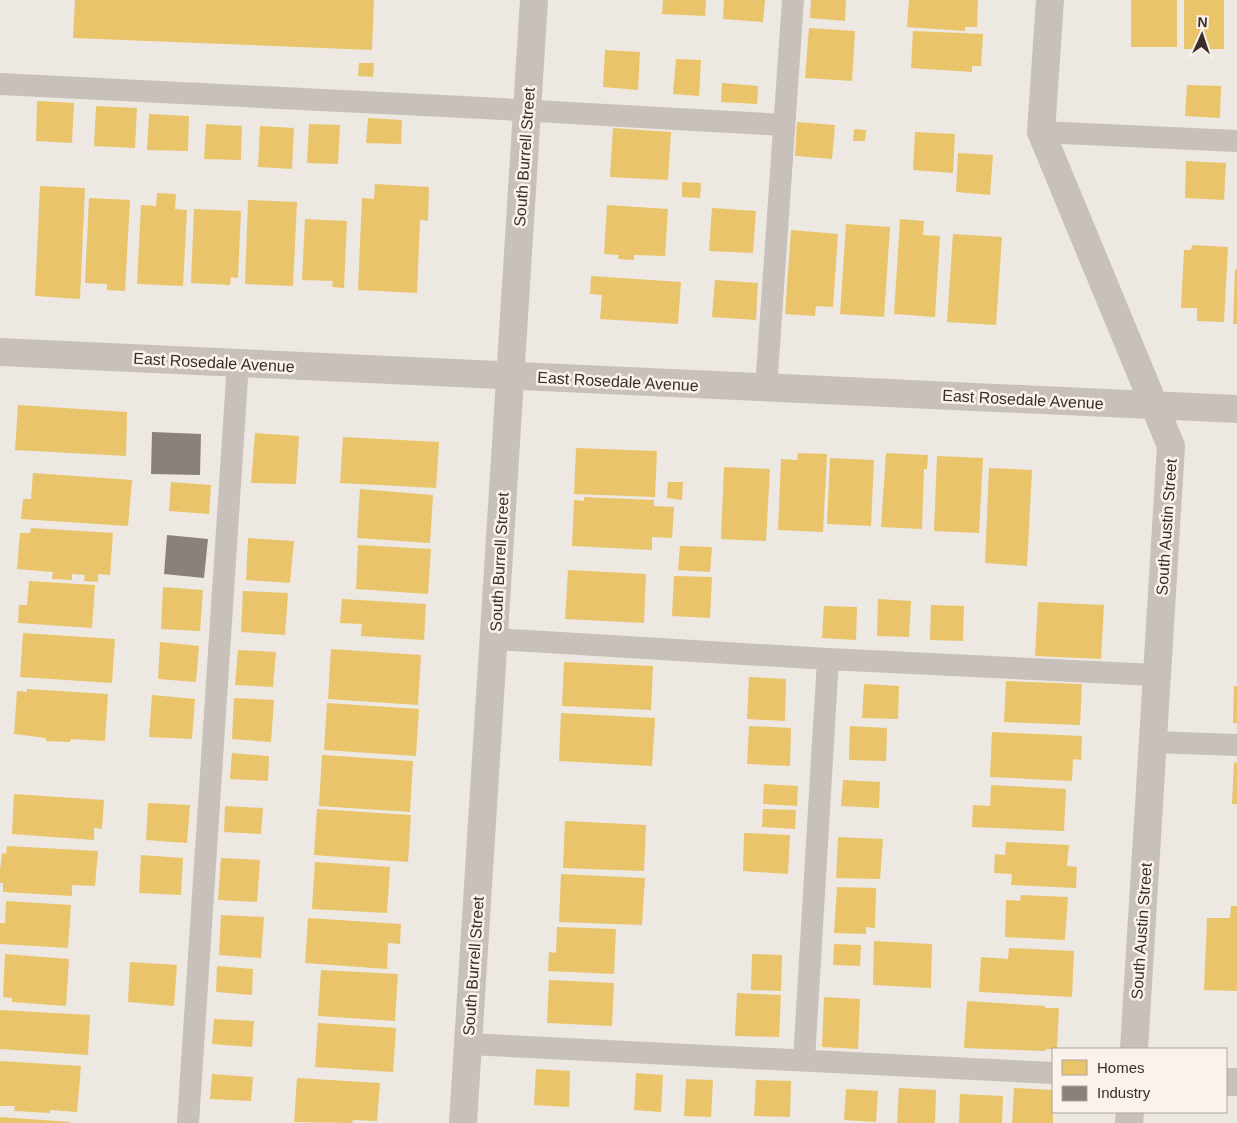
<svg xmlns="http://www.w3.org/2000/svg" width="1237" height="1123" font-family="Arial,sans-serif">
  <style>
    .homes { fill: #e9c46a }
    .industry { fill: #8a817c }
    .lines { fill: none; stroke-linecap: round; stroke-linejoin: round }
    .service { stroke: #c8c1bb; stroke-width: 22 }
    .minor { stroke: #c8c1bb; stroke-width: 28 }
    .labels { text-anchor: middle; stroke-width: 5; stroke-linejoin: round; paint-order: stroke }
    .street-label { font-size: 16px; fill: #392e29; stroke: #fbf3eb }
  </style>
  <rect width="100%" height="100%" fill="#eee8e3"/>
  <path class="homes" d="M 75,0 L 374,0 L 372,50 L 73,38 Z
    M 663,0 L 706,0 L 705,16 L 662,14 Z
    M 724,0 L 765,0 L 763,22 L 723,19 Z
    M 811,0 L 846,0 L 845,21 L 810,18 Z
    M 909,0 L 978,0 L 977,27 L 965,27 L 965,31 L 907,27 Z
    M 1131,0 L 1177,0 L 1177,47 L 1131,47 Z
    M 1184,0 L 1224,0 L 1224,49 L 1184,49 Z
    M 809,28 L 855,31 L 852,81 L 805,78 Z
    M 913,31 L 983,34 L 981,66 L 972,66 L 972,72 L 911,68 Z
    M 605,50 L 640,52 L 638,90 L 603,87 Z
    M 676,59 L 701,60 L 699,96 L 673,94 Z
    M 359,63 L 374,63 L 373,77 L 358,76 Z
    M 722,83 L 758,86 L 757,104 L 721,102 Z
    M 1187,85 L 1221,86 L 1220,118 L 1185,116 Z
    M 37,101 L 74,103 L 72,143 L 36,141 Z
    M 96,106 L 137,108 L 135,148 L 94,146 Z
    M 149,114 L 189,116 L 188,151 L 147,150 Z
    M 368,118 L 402,120 L 401,144 L 366,143 Z
    M 797,122 L 835,125 L 832,159 L 795,156 Z
    M 206,124 L 242,126 L 241,160 L 204,159 Z
    M 309,124 L 340,125 L 338,164 L 307,163 Z
    M 260,126 L 294,128 L 292,169 L 258,167 Z
    M 613,128 L 671,132 L 668,180 L 610,177 Z
    M 854,129 L 866,130 L 865,141 L 853,141 Z
    M 915,132 L 955,134 L 953,173 L 913,170 Z
    M 958,153 L 993,155 L 990,195 L 956,192 Z
    M 1186,161 L 1226,163 L 1224,200 L 1185,198 Z
    M 682,182 L 701,183 L 700,198 L 682,197 Z
    M 375,184 L 429,187 L 428,221 L 420,220 L 417,293 L 358,290 L 362,198 L 374,199 Z
    M 40,186 L 85,188 L 80,299 L 35,296 Z
    M 157,193 L 176,194 L 175,209 L 187,210 L 183,286 L 137,284 L 141,205 L 156,206 Z
    M 89,198 L 130,200 L 125,291 L 107,290 L 107,284 L 85,283 Z
    M 248,200 L 297,202 L 293,286 L 245,284 Z
    M 607,205 L 668,209 L 665,256 L 634,255 L 634,260 L 618,259 L 619,255 L 604,254 Z
    M 712,208 L 756,211 L 753,253 L 709,251 Z
    M 194,209 L 241,211 L 238,278 L 231,277 L 230,285 L 191,283 Z
    M 305,219 L 347,221 L 344,288 L 332,287 L 333,281 L 302,280 Z
    M 900,219 L 924,221 L 923,235 L 940,236 L 935,317 L 894,314 Z
    M 846,224 L 890,227 L 884,317 L 840,314 Z
    M 791,230 L 838,234 L 833,307 L 816,306 L 815,316 L 785,314 Z
    M 953,234 L 1002,237 L 996,325 L 947,322 Z
    M 1192,245 L 1228,247 L 1224,322 L 1197,321 L 1197,308 L 1181,308 L 1184,250 L 1191,250 Z
    M 1235,269 L 1237,269 L 1237,324 L 1233,324 Z
    M 591,276 L 681,282 L 678,324 L 600,319 L 602,295 L 590,294 Z
    M 715,280 L 758,283 L 756,320 L 712,317 Z
    M 18,405 L 127,412 L 126,456 L 15,450 Z
    M 255,433 L 299,436 L 296,484 L 251,483 Z
    M 343,437 L 439,442 L 436,488 L 340,483 Z
    M 576,448 L 657,451 L 655,497 L 574,494 Z
    M 798,453 L 827,454 L 823,532 L 778,530 L 781,459 L 797,460 Z
    M 886,453 L 928,455 L 927,469 L 924,469 L 922,529 L 881,527 Z
    M 937,456 L 983,458 L 979,533 L 934,531 Z
    M 830,458 L 874,460 L 871,526 L 827,524 Z
    M 724,467 L 770,469 L 766,541 L 721,539 Z
    M 989,468 L 1032,470 L 1027,566 L 985,563 Z
    M 33,473 L 132,480 L 128,526 L 21,519 L 23,499 L 31,499 Z
    M 171,482 L 211,485 L 209,514 L 169,511 Z
    M 668,482 L 683,482 L 682,500 L 667,498 Z
    M 360,489 L 433,495 L 430,543 L 357,538 Z
    M 584,497 L 654,500 L 654,506 L 674,507 L 672,538 L 652,537 L 652,550 L 572,546 L 574,500 L 584,501 Z
    M 31,528 L 113,533 L 110,575 L 98,574 L 98,582 L 84,581 L 85,575 L 72,574 L 72,580 L 52,579 L 53,572 L 17,569 L 20,533 L 30,533 Z
    M 248,538 L 294,541 L 290,583 L 246,580 Z
    M 358,545 L 431,549 L 428,594 L 356,589 Z
    M 680,546 L 712,547 L 710,572 L 678,570 Z
    M 568,570 L 646,574 L 644,623 L 565,619 Z
    M 674,576 L 712,577 L 710,618 L 672,616 Z
    M 29,581 L 95,585 L 92,628 L 18,623 L 19,605 L 27,605 Z
    M 163,587 L 203,590 L 200,631 L 161,629 Z
    M 243,591 L 288,593 L 285,635 L 241,632 Z
    M 342,599 L 426,604 L 424,640 L 361,636 L 362,624 L 340,623 Z
    M 878,599 L 911,601 L 909,637 L 877,636 Z
    M 1038,602 L 1104,605 L 1101,659 L 1035,656 Z
    M 931,605 L 964,606 L 963,641 L 930,640 Z
    M 824,606 L 857,607 L 856,640 L 822,638 Z
    M 23,633 L 115,639 L 112,683 L 20,677 Z
    M 160,642 L 199,646 L 196,682 L 158,679 Z
    M 331,649 L 421,655 L 418,705 L 328,699 Z
    M 238,650 L 276,652 L 273,687 L 235,685 Z
    M 564,662 L 653,666 L 651,710 L 562,706 Z
    M 749,677 L 786,679 L 785,721 L 747,719 Z
    M 1006,681 L 1082,684 L 1080,725 L 1004,722 Z
    M 864,684 L 899,686 L 898,719 L 862,718 Z
    M 1234,686 L 1237,686 L 1237,723 L 1233,723 Z
    M 27,689 L 108,694 L 105,741 L 71,739 L 70,742 L 46,741 L 46,738 L 14,734 L 17,691 L 27,692 Z
    M 152,695 L 195,699 L 192,739 L 149,737 Z
    M 234,698 L 274,700 L 271,742 L 232,739 Z
    M 327,703 L 419,709 L 416,756 L 324,750 Z
    M 561,713 L 655,718 L 652,766 L 559,761 Z
    M 749,726 L 791,728 L 790,766 L 747,764 Z
    M 850,726 L 887,728 L 886,761 L 849,760 Z
    M 992,732 L 1082,736 L 1081,760 L 1073,759 L 1072,781 L 990,777 Z
    M 232,753 L 269,756 L 268,781 L 230,779 Z
    M 322,755 L 413,761 L 410,812 L 319,806 Z
    M 1234,762 L 1237,763 L 1237,804 L 1232,804 Z
    M 843,780 L 880,782 L 879,808 L 841,806 Z
    M 764,784 L 798,786 L 797,806 L 763,804 Z
    M 991,785 L 1066,789 L 1064,831 L 972,827 L 973,805 L 990,806 Z
    M 14,794 L 104,800 L 102,829 L 94,828 L 94,840 L 12,834 Z
    M 148,803 L 190,805 L 187,843 L 146,840 Z
    M 225,806 L 263,808 L 261,834 L 224,832 Z
    M 317,809 L 411,815 L 408,862 L 314,855 Z
    M 763,809 L 796,810 L 795,829 L 762,827 Z
    M 565,821 L 646,825 L 644,871 L 563,868 Z
    M 744,833 L 790,835 L 788,874 L 743,871 Z
    M 838,837 L 883,839 L 880,879 L 836,878 Z
    M 1006,842 L 1069,845 L 1067,866 L 1077,867 L 1076,888 L 1011,885 L 1012,874 L 994,873 L 995,854 L 1005,855 Z
    M 7,846 L 98,851 L 95,886 L 72,885 L 72,896 L 3,892 L 3,883 L 0,883 L 0,871 L 2,853 L 6,854 Z
    M 141,855 L 183,858 L 181,895 L 139,893 Z
    M 221,858 L 260,860 L 257,902 L 218,900 Z
    M 315,862 L 390,867 L 387,913 L 312,909 Z
    M 561,874 L 645,878 L 642,925 L 559,922 Z
    M 837,887 L 876,888 L 875,928 L 866,927 L 866,934 L 834,933 Z
    M 1021,895 L 1068,897 L 1065,940 L 1005,937 L 1006,900 L 1020,901 Z
    M 6,901 L 71,905 L 68,948 L 0,944 L 0,923 L 5,923 Z
    M 1231,906 L 1237,906 L 1237,991 L 1204,990 L 1207,918 L 1230,918 Z
    M 221,915 L 264,917 L 261,958 L 219,955 Z
    M 308,918 L 401,924 L 400,944 L 388,943 L 387,969 L 305,963 Z
    M 557,927 L 616,929 L 614,974 L 548,971 L 549,952 L 556,953 Z
    M 874,941 L 932,944 L 931,988 L 873,985 Z
    M 834,944 L 861,945 L 860,966 L 833,965 Z
    M 1009,948 L 1074,951 L 1072,997 L 979,992 L 981,957 L 1008,959 Z
    M 5,954 L 69,959 L 66,1006 L 12,1002 L 12,998 L 3,997 Z
    M 752,954 L 782,955 L 781,991 L 751,990 Z
    M 130,962 L 177,965 L 174,1006 L 128,1002 Z
    M 217,966 L 253,969 L 252,995 L 216,992 Z
    M 321,970 L 398,974 L 395,1021 L 318,1016 Z
    M 549,980 L 614,983 L 612,1026 L 547,1023 Z
    M 737,993 L 781,995 L 779,1037 L 735,1036 Z
    M 824,997 L 860,999 L 858,1049 L 822,1047 Z
    M 967,1001 L 1045,1006 L 1045,1008 L 1059,1008 L 1057,1049 L 1047,1049 L 1044,1051 L 964,1048 Z
    M 0,1010 L 90,1015 L 88,1055 L 0,1049 Z
    M 214,1019 L 254,1021 L 252,1047 L 212,1044 Z
    M 318,1023 L 396,1028 L 393,1072 L 315,1067 Z
    M 0,1061 L 81,1066 L 77,1112 L 50,1110 L 50,1113 L 14,1111 L 15,1106 L 0,1106 Z
    M 536,1069 L 570,1071 L 569,1107 L 534,1105 Z
    M 636,1073 L 663,1075 L 661,1112 L 634,1110 Z
    M 212,1074 L 253,1077 L 251,1101 L 210,1099 Z
    M 297,1078 L 380,1083 L 377,1121 L 353,1120 L 352,1123 L 294,1122 Z
    M 686,1079 L 713,1080 L 711,1117 L 684,1116 Z
    M 756,1080 L 791,1081 L 790,1117 L 754,1116 Z
    M 899,1088 L 936,1090 L 935,1123 L 897,1123 Z
    M 1014,1088 L 1053,1090 L 1053,1123 L 1012,1123 Z
    M 846,1089 L 878,1091 L 876,1122 L 844,1120 Z
    M 960,1094 L 1003,1096 L 1002,1123 L 959,1123 Z
    M 0,1117 L 70,1122 L 70,1123 L 0,1123 Z"/>
  <path class="industry" d="M 152,432 L 201,434 L 200,475 L 151,474 Z
    M 167,535 L 208,539 L 204,578 L 164,574 Z"/>
  <g class="lines">
    <path class="service" d="M 0,84 L 483,108 L 784,125
      M 1041,132 L 1237,141
      M 766,388 L 793,0
      M 494,639 L 828,659 L 1156,675
      M 1153,742 L 1237,745
      M 468,1044 L 1053,1073
      M 804,1060 L 828,659
      M 188,1123 L 238,363"/>
    <path class="minor" d="M 1050,0 L 1041,132 L 1171,446 L 1134,1049
      M 0,352 L 1237,409
      M 1226,1082 L 1237,1082
      M 463,1123 L 534,0
      M 1129,1123 L 1130,1112"/>
  </g>
  <g class="labels">
    <g class="street-label">
      <text transform="translate(524 157) rotate(-86)" y="6">South Burrell Street</text>
      <text transform="translate(214 362) rotate(3)" y="6">East Rosedale Avenue</text>
      <text transform="translate(618 381) rotate(3)" y="6">East Rosedale Avenue</text>
      <text transform="translate(1023 399) rotate(3)" y="6">East Rosedale Avenue</text>
      <text transform="translate(1166 527) rotate(-86)" y="6">South Austin Street</text>
      <text transform="translate(499 562) rotate(-87)" y="6">South Burrell Street</text>
      <text transform="translate(1141 931) rotate(-86)" y="6">South Austin Street</text>
      <text transform="translate(473 966) rotate(-86)" y="6">South Burrell Street</text>
    </g>
  </g>
  <rect x="1052" y="1048" width="175" height="65" fill="#fbf3eb" stroke="#ada49d"/>
  <rect x="1062" y="1060" width="25" height="15" fill="#e9c46a" stroke="#ada49d"/>
  <text x="1097" y="1073" font-size="15" fill="#392e29">Homes</text>
  <rect x="1062" y="1086" width="25" height="15" fill="#8a817c" stroke="#ada49d"/>
  <text x="1097" y="1098" font-size="15" fill="#392e29">Industry</text>
  <g transform="translate(1202 35) rotate(3)" stroke="#fbf3eb" stroke-width="4" paint-order="stroke">
  <path d="M0-4L9 19L0 12L-9 19Z" fill="#392e29"/>
  <text y="-8" font-size="14" font-weight="bold" text-anchor="middle" fill="#392e29">N</text>
  </g>
</svg>
